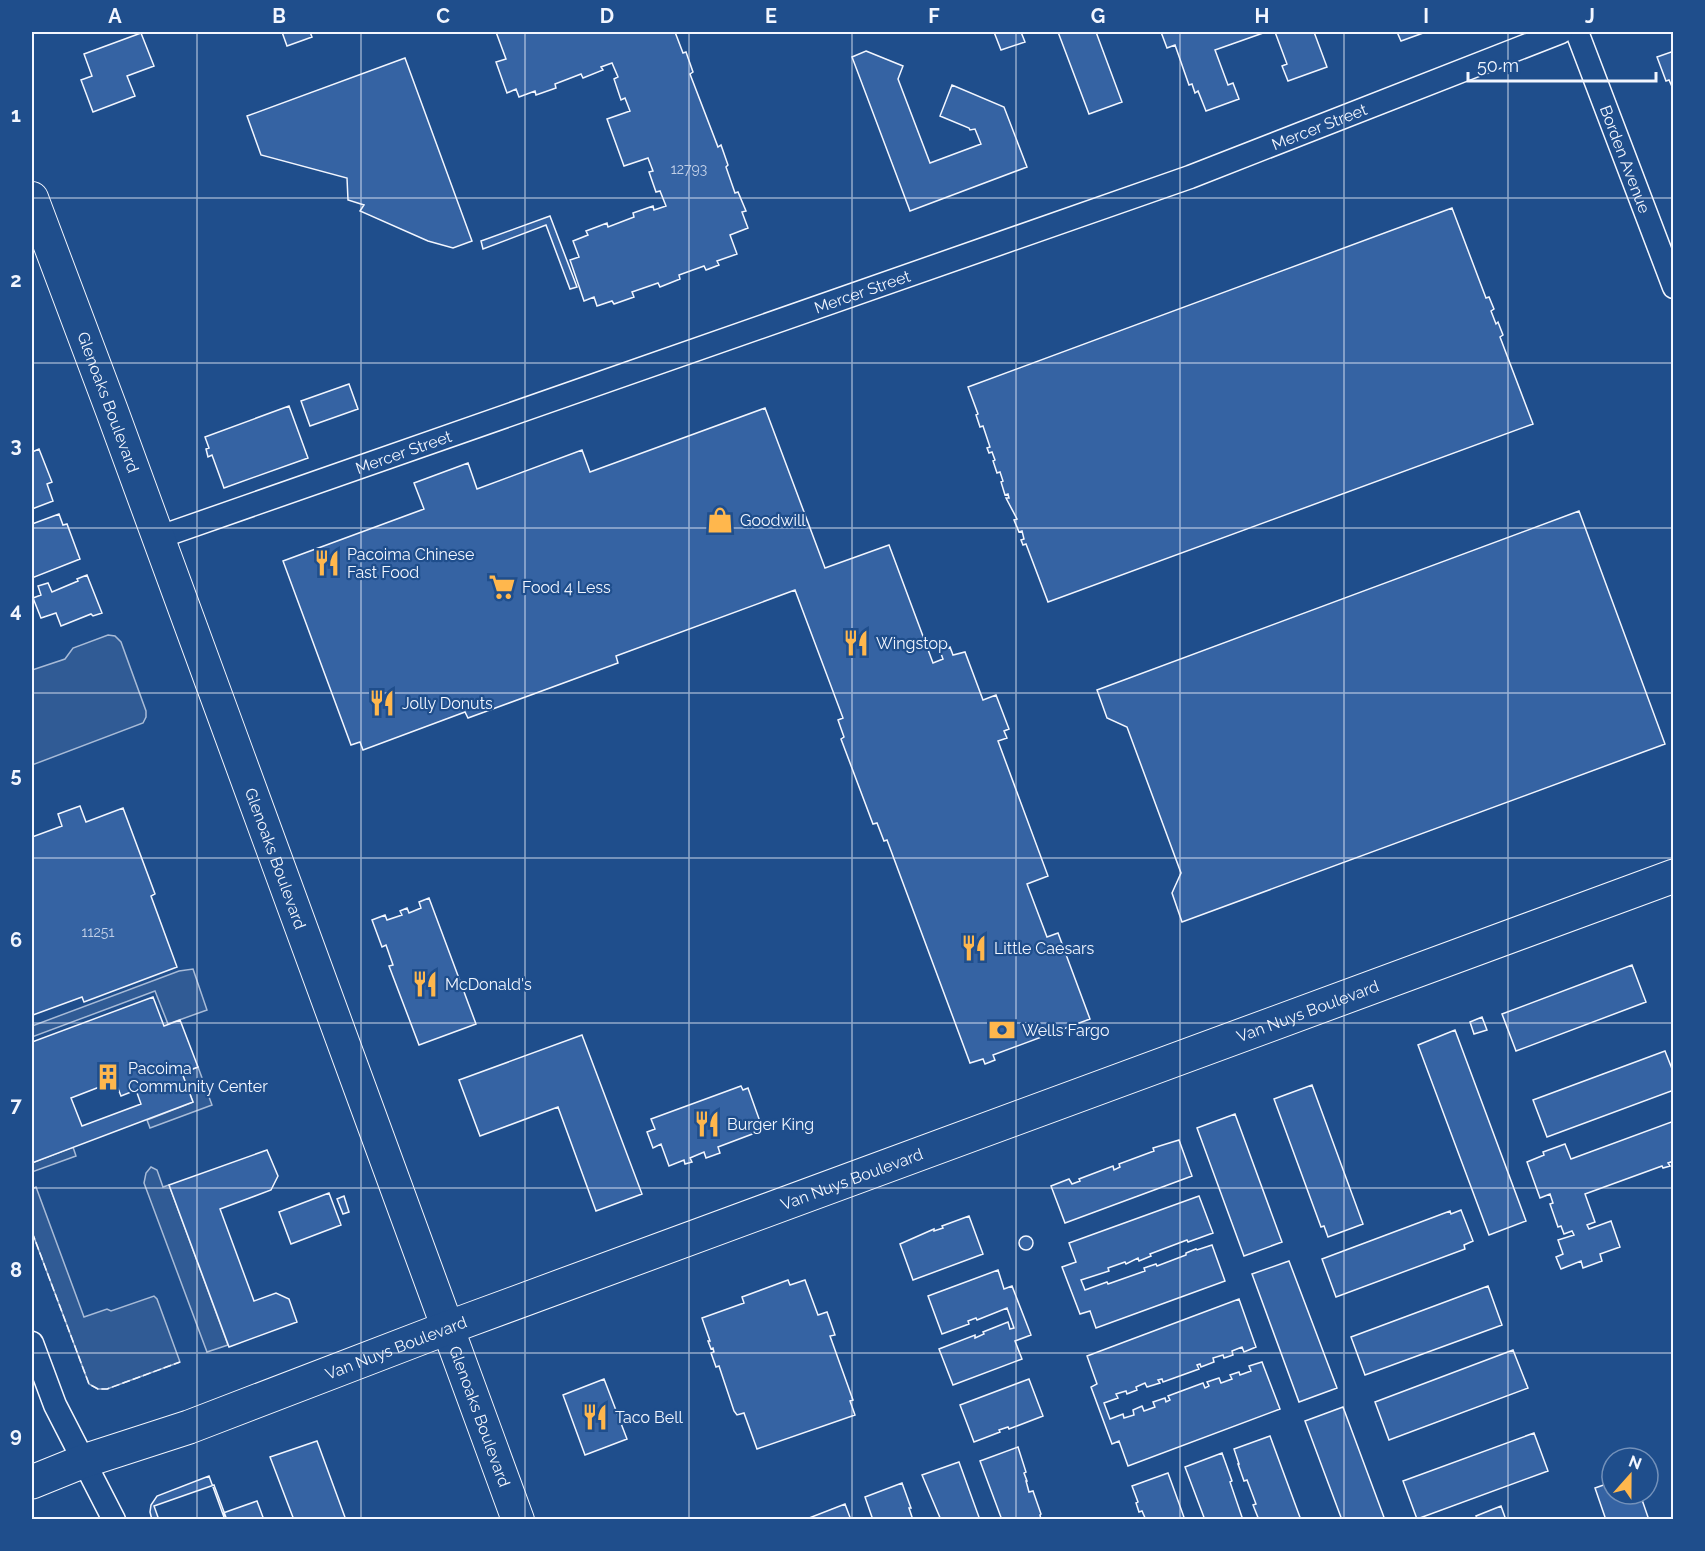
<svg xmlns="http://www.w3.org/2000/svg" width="1705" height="1551" font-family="Raleway,sans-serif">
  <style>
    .built { fill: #305b95; stroke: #a8bbd7; stroke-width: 1.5 }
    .building { fill: #3563a3; stroke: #f2f6ff; stroke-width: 1.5; fill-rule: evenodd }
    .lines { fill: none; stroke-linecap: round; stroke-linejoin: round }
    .minor-casing { stroke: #f2f6ff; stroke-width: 25 }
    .secondary-casing { stroke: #f2f6ff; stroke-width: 34 }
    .primary-casing { stroke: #f2f6ff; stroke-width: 35 }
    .minor { stroke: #1f4e8c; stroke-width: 22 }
    .secondary { stroke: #1f4e8c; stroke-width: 32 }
    .primary { stroke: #1f4e8c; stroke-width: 33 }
    .fence { stroke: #f2f6ff; stroke-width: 1.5; stroke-dasharray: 8 3; stroke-linecap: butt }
    .grid { fill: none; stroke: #f2f6ff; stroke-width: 1.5; stroke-opacity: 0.55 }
    .labels { text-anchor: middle; stroke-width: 4.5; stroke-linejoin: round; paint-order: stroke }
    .number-label { font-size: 14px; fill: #c3d1e8 }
    .street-label { font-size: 16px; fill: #f2f6ff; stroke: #1f4e8c }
    .poi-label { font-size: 16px; fill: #f2f6ff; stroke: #1f4e8c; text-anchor: start }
    .neatline { fill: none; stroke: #f2f6ff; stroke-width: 2 }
    .grid-label { font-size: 20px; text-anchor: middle; font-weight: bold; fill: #f2f6ff }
  </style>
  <rect width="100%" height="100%" fill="#1f4e8c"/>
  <path class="built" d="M 108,635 L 115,636 L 121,642 L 146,711 L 146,717 L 143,723 L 32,765 L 32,670 L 65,659 L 73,648 Z
    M 193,969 L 207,1010 L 168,1024 L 155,991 L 32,1037 L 32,1026 L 179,971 Z
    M 198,1067 L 212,1105 L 150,1128 L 147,1120 L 193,1102 L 182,1073 Z
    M 73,1147 L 76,1156 L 32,1172 L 32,1163 Z
    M 151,1167 L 157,1170 L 163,1187 L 169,1185 L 228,1345 L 207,1352 L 144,1183 L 146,1173 Z
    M 36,1187 L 84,1317 L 107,1309 L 111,1311 L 154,1296 L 157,1299 L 180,1362 L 107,1389 L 98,1389 L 89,1384 L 32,1232 L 32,1189 Z"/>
  <path class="building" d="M 282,32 L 310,32 L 312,37 L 287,46 Z
    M 496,32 L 675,32 L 683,53 L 686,52 L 693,72 L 690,74 L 718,147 L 721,145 L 728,165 L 726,167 L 735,193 L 738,192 L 746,211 L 742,212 L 748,228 L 730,235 L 737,254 L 717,261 L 719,265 L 706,270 L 704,266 L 679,275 L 680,279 L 660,287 L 658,283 L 632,292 L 634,297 L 614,304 L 612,301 L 597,306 L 594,297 L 584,301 L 570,260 L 579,257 L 573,241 L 588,235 L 586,231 L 607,223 L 608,227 L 634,217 L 633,213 L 653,206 L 654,210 L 666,206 L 660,191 L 656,192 L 649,172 L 653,171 L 648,158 L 624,166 L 607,119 L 630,111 L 625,98 L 621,100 L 614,79 L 618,77 L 612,63 L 601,67 L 603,70 L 583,78 L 581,74 L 555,84 L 556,88 L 536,95 L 535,91 L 519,97 L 516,89 L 507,93 L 496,62 L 506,59 Z
    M 994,32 L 1021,32 L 1025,42 L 1001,50 Z
    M 1058,32 L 1096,32 L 1122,102 L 1089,114 Z
    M 1161,32 L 1266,32 L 1215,50 L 1228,85 L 1233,83 L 1239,99 L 1206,111 L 1198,91 L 1195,93 L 1192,84 L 1189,85 L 1175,45 L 1167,48 Z
    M 1275,32 L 1314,32 L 1327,67 L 1288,81 L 1282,66 L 1287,64 Z
    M 1397,32 L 1426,32 L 1401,41 Z
    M 141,33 L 154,66 L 127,76 L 135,96 L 93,112 L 81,80 L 92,76 L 84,54 Z
    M 866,51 L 903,66 L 898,79 L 930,163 L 981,144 L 975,129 L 970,130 L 969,128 L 940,116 L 952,85 L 1004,107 L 1027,167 L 910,211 L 852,57 Z
    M 1674,51 L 1674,91 L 1669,80 L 1666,81 L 1657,57 Z
    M 405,58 L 472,241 L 453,248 L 428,241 L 360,211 L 364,205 L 348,200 L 347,178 L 261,155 L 247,116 Z
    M 1452,208 L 1486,298 L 1489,297 L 1494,309 L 1491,311 L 1496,324 L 1498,322 L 1503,335 L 1500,337 L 1533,424 L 1048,602 L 1026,544 L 1023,545 L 1021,540 L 1024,539 L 1022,531 L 1019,532 L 1014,520 L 1017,519 L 1006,498 L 1009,498 L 1008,494 L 1005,495 L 1001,482 L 1003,481 L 1000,472 L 997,473 L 993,461 L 995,460 L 992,452 L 989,453 L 987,448 L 990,447 L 983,426 L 980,427 L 976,415 L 978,414 L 968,387 Z
    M 550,216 L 577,287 L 570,289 L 546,225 L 483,249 L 481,241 Z
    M 349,384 L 358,409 L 310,426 L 301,401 Z
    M 289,406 L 308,458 L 224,488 L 212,455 L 208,457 L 206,449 L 209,448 L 205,437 Z
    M 765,408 L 825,568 L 889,545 L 933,663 L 943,659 L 940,651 L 950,647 L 953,655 L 965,652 L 983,700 L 996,695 L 1009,729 L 1004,731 L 1007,738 L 998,741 L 1048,876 L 1027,884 L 1047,937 L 1058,933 L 1090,1019 L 993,1055 L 995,1060 L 985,1064 L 983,1059 L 970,1063 L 887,840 L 884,841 L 877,823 L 873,824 L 841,739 L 844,737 L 838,720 L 843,718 L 795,590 L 616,656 L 618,663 L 468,718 L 465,712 L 363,750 L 360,742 L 351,745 L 283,561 L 424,509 L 414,483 L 468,463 L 477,489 L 582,450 L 590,472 Z
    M 39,449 L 52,482 L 47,484 L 53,501 L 32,509 L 32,452 Z
    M 1579,511 L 1665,744 L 1182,922 L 1172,893 L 1181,873 L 1127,727 L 1107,718 L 1097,690 Z
    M 59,514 L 63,525 L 67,524 L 80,559 L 32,578 L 32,524 Z
    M 87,575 L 102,613 L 93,616 L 91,614 L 61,626 L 56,613 L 41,618 L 33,598 L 41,595 L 38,586 L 48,583 L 52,592 L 78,581 L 77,579 Z
    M 80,806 L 86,822 L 123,808 L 155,894 L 151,896 L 177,967 L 84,1002 L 82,997 L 33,1015 L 32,1010 L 32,837 L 62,826 L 58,814 Z
    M 429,898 L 476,1024 L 419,1045 L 389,966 L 393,965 L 386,945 L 382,947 L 372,920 L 385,915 L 387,920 L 402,915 L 400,911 L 407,908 L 409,913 L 421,908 L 419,902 Z
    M 1632,965 L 1646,1002 L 1516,1051 L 1502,1014 Z
    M 153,997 L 164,1026 L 180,1020 L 198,1067 L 182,1073 L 193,1102 L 32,1163 L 32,1042 ZM 115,1081 L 121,1096 L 136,1090 L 141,1104 L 82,1126 L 71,1098 Z
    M 1482,1017 L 1487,1030 L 1474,1034 L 1470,1022 Z
    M 1455,1030 L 1526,1221 L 1489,1235 L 1418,1045 Z
    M 582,1035 L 642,1194 L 596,1211 L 558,1107 L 480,1136 L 459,1080 Z
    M 1665,1051 L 1674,1074 L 1674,1090 L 1547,1137 L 1533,1100 Z
    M 1312,1085 L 1363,1224 L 1328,1237 L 1324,1226 L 1321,1227 L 1274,1099 Z
    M 741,1086 L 743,1090 L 748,1088 L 763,1130 L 718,1147 L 720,1153 L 706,1158 L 704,1152 L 690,1158 L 692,1162 L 685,1164 L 684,1160 L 669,1166 L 661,1144 L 653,1148 L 647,1132 L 655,1129 L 651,1119 Z
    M 1235,1114 L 1282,1242 L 1244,1256 L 1197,1128 Z
    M 1674,1121 L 1674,1161 L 1668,1163 L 1670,1166 L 1663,1168 L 1662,1166 L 1585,1194 L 1595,1222 L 1587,1225 L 1589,1229 L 1611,1221 L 1620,1247 L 1600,1254 L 1602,1261 L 1583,1268 L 1581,1261 L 1561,1269 L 1556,1257 L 1563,1254 L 1558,1240 L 1574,1235 L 1572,1231 L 1564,1234 L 1561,1226 L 1558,1227 L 1550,1204 L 1553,1203 L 1550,1194 L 1540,1198 L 1527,1162 L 1544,1155 L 1543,1152 L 1565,1144 L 1571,1159 Z
    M 1179,1140 L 1192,1176 L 1065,1223 L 1051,1186 L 1069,1179 L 1072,1184 L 1080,1181 L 1079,1179 L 1113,1166 L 1114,1170 L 1120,1167 L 1119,1164 L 1154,1151 L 1153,1148 Z
    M 267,1150 L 278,1176 L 271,1190 L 220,1209 L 254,1301 L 276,1293 L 289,1299 L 297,1322 L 229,1347 L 169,1185 Z
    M 329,1193 L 341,1225 L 291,1244 L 279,1212 Z
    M 344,1196 L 349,1212 L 343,1214 L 337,1199 Z
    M 1199,1196 L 1213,1233 L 1188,1242 L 1187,1240 L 1150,1254 L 1151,1256 L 1139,1261 L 1138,1258 L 1126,1264 L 1125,1262 L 1108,1268 L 1109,1271 L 1081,1280 L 1085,1290 L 1107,1282 L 1108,1284 L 1145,1271 L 1144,1268 L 1156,1264 L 1157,1266 L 1186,1255 L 1186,1253 L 1196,1249 L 1197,1250 L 1212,1245 L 1225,1281 L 1096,1328 L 1090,1311 L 1080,1314 L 1062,1267 L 1076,1262 L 1069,1243 Z
    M 1461,1210 L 1473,1241 L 1464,1245 L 1465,1249 L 1336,1297 L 1322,1259 L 1450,1211 L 1451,1214 Z
    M 969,1216 L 983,1254 L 913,1280 L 900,1244 L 934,1229 L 934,1231 L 943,1228 L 942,1226 Z
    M1019 1243a7 7 0 1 1 14 0a7 7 0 1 1-14 0Z
    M 1289,1261 L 1337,1388 L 1299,1402 L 1252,1274 Z
    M 998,1270 L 1004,1289 L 1012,1286 L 1031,1335 L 1015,1341 L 1022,1359 L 953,1385 L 939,1349 L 975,1335 L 975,1338 L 984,1334 L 983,1332 L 1008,1322 L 1010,1329 L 1014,1328 L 1007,1308 L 977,1320 L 976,1318 L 968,1321 L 969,1324 L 942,1334 L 928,1296 Z
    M 788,1280 L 790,1285 L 805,1280 L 818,1315 L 827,1312 L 835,1335 L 830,1336 L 853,1400 L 850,1401 L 855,1415 L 757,1449 L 744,1413 L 737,1415 L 734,1411 L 719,1366 L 716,1367 L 711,1353 L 714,1352 L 713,1348 L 711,1349 L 708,1341 L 710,1341 L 702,1318 L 744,1303 L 742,1297 Z
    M 1488,1286 L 1502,1325 L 1365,1375 L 1351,1337 Z
    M 1239,1299 L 1256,1347 L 1244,1352 L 1242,1347 L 1232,1351 L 1233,1355 L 1224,1358 L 1223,1355 L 1213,1358 L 1214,1362 L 1201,1367 L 1200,1364 L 1197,1365 L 1199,1369 L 1163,1382 L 1162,1379 L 1158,1380 L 1160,1383 L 1147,1387 L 1145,1383 L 1136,1387 L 1137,1390 L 1127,1394 L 1126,1391 L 1116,1394 L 1118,1398 L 1104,1403 L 1110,1419 L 1123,1414 L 1124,1418 L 1134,1415 L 1133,1410 L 1142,1406 L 1144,1411 L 1155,1407 L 1153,1402 L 1165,1398 L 1166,1402 L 1170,1400 L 1168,1396 L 1203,1383 L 1205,1388 L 1209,1386 L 1207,1382 L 1219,1378 L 1221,1383 L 1232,1379 L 1230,1375 L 1239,1372 L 1240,1375 L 1251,1371 L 1249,1366 L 1262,1362 L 1280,1409 L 1128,1466 L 1119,1441 L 1112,1444 L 1091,1387 L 1097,1384 L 1087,1356 Z
    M 1513,1350 L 1528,1388 L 1389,1440 L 1375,1402 Z
    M 604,1379 L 627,1439 L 585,1455 L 563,1395 Z
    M 1029,1379 L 1043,1416 L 1009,1429 L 1008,1427 L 999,1430 L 1000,1432 L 974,1442 L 960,1405 Z
    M 1343,1407 L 1385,1520 L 1342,1520 L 1305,1421 Z
    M 1534,1433 L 1548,1471 L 1417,1519 L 1403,1481 Z
    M 1270,1436 L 1301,1520 L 1259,1520 L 1253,1505 L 1256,1504 L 1247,1480 L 1244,1481 L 1238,1464 L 1239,1464 L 1234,1449 Z
    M 317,1441 L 346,1520 L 294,1520 L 270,1457 Z
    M 1018,1447 L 1026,1472 L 1024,1473 L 1027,1481 L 1026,1481 L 1029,1492 L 1033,1491 L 1041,1514 L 1040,1515 L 1041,1520 L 1002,1520 L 980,1461 Z
    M 1222,1453 L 1232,1481 L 1230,1482 L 1243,1520 L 1205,1520 L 1185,1467 Z
    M 959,1462 L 980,1520 L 941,1520 L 922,1475 Z
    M 1168,1473 L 1185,1520 L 1146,1520 L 1142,1511 L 1139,1512 L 1136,1503 L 1138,1502 L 1132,1486 Z
    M 209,1476 L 225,1520 L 152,1520 L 150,1512 L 151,1505 L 157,1496 Z
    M 1612,1482 L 1612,1494 L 1640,1494 L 1649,1520 L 1606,1520 L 1595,1488 Z
    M 902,1483 L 911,1508 L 909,1508 L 913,1520 L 873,1520 L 865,1497 Z
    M 214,1485 L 227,1520 L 159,1520 L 154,1506 Z
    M 257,1501 L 264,1520 L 225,1520 L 223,1513 Z
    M 845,1504 L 851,1520 L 809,1520 L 809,1518 Z
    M 1501,1506 L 1506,1520 L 1478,1520 L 1476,1516 Z"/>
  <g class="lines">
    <g class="minor-casing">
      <g id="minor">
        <path id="s1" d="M 1577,32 L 1674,287"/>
        <path id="s2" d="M 157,538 L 1190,177 L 1561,32"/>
        <path d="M 32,1343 L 55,1405 L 114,1520"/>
      </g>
    </g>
    <g class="secondary-casing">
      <g id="secondary">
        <path id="s3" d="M 32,198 L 112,411 L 518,1520"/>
      </g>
    </g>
    <g class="primary-casing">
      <g id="primary">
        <path id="s4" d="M 32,1482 L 84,1461 L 189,1427 L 447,1328 L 1674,876"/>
      </g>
    </g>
    <use href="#minor" class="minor"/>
    <use href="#secondary" class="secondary"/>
    <use href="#primary" class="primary"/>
    <path class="fence" d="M 32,1232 L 89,1384 L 98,1389 L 107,1389 L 180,1362"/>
  </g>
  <path class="grid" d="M 197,32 L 197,1520M 361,32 L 361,1520M 525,32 L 525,1520M 689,32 L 689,1520M 852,32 L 852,1520M 1016,32 L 1016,1520M 1180,32 L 1180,1520M 1344,32 L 1344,1520M 1508,32 L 1508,1520M 32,198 L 1674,198M 32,363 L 1674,363M 32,528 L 1674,528M 32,693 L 1674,693M 32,858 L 1674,858M 32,1023 L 1674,1023M 32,1188 L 1674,1188M 32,1353 L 1674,1353"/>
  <defs>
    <g id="shop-bare" transform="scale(2.07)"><path d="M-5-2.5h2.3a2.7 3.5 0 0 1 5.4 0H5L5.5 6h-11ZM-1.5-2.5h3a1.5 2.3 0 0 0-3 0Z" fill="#ffb74d" stroke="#1f4e8c" stroke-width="2.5" paint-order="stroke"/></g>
    <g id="restaurant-bare" transform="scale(2.07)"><path d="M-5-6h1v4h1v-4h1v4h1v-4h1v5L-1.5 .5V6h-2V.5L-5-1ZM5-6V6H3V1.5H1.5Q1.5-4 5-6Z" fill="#ffb74d" stroke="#1f4e8c" stroke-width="2.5" paint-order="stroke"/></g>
    <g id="supermarket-bare" transform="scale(2.07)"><path d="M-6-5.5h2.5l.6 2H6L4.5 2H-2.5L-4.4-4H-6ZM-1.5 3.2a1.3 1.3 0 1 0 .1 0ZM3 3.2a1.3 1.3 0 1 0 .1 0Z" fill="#ffb74d" stroke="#1f4e8c" stroke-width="2.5" paint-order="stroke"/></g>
    <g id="bank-bare" transform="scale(2.07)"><path d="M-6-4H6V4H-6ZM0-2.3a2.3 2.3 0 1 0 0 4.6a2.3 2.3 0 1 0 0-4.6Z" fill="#ffb74d" stroke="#1f4e8c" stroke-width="2.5" paint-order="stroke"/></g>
    <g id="building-bare" transform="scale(2.07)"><path d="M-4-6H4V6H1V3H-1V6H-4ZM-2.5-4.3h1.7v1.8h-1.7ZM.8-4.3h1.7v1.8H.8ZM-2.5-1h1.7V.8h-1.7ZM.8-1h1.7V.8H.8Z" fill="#ffb74d" stroke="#1f4e8c" stroke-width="2.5" paint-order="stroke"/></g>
  </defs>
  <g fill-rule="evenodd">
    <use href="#shop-bare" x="720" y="520"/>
    <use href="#restaurant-bare" x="327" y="563"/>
    <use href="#supermarket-bare" x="502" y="587"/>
    <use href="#restaurant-bare" x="856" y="643"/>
    <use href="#restaurant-bare" x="382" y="703"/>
    <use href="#restaurant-bare" x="974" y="948"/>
    <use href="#restaurant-bare" x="425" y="984"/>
    <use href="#bank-bare" x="1002" y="1030"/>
    <use href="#building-bare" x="108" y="1077"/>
    <use href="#restaurant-bare" x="707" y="1124"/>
    <use href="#restaurant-bare" x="595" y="1417"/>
  </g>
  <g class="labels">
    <g class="number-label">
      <text x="689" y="174">12793</text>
      <text x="98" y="937">11251</text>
    </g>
    <g class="street-label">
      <text dy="6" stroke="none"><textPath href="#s2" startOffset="1233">Mercer Street</textPath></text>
      <text dy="6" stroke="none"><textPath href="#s1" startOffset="136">Borden Avenue</textPath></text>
      <text dy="6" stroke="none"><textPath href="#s2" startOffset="747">Mercer Street</textPath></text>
      <text dy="6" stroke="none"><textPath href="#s3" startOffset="218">Glenoaks Boulevard</textPath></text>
      <text dy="6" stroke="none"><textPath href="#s2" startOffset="261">Mercer Street</textPath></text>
      <text dy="6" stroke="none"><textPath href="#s3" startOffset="704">Glenoaks Boulevard</textPath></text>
      <text dy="6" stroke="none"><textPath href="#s4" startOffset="1360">Van Nuys Boulevard</textPath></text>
      <text dy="6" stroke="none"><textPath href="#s4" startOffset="874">Van Nuys Boulevard</textPath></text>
      <text dy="6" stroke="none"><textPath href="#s4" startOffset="388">Van Nuys Boulevard</textPath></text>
      <text dy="6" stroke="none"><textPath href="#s3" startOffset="1298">Glenoaks Boulevard</textPath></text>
    </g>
    <g class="poi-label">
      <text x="740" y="526">Goodwill</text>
      <text x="347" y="560">Pacoima Chinese<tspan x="347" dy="18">Fast Food</tspan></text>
      <text x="522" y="593">Food 4 Less</text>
      <text x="876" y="649">Wingstop</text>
      <text x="402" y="709">Jolly Donuts</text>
      <text x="994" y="954">Little Caesars</text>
      <text x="445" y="990">McDonald's</text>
      <text x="1022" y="1036">Wells Fargo</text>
      <text x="128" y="1074">Pacoima<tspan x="128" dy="18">Community Center</tspan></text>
      <text x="727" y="1130">Burger King</text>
      <text x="615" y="1423">Taco Bell</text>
    </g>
  </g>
  <rect width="1705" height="1551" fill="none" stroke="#1f4e8c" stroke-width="66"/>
  <g transform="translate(1630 1476) rotate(21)"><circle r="28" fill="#1f4e8c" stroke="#7391ba" stroke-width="1.5"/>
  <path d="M0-4.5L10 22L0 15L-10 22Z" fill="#ffb74d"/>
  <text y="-9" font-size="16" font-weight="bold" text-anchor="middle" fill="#f2f6ff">N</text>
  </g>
  <path d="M1468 72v9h188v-9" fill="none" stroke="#f2f6ff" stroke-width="3"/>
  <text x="1477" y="72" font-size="18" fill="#f2f6ff" stroke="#1f4e8c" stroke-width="4.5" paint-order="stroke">50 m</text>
  <rect x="33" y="33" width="1639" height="1485" class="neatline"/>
  <g class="grid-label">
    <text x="115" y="23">A</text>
    <text x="279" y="23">B</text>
    <text x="443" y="23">C</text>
    <text x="607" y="23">D</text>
    <text x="771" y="23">E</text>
    <text x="934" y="23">F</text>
    <text x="1098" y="23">G</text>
    <text x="1262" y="23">H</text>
    <text x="1426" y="23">I</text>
    <text x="1590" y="23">J</text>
    <text x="16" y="122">1</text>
    <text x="16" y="287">2</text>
    <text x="16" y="452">3</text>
    <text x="16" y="617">4</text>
    <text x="16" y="782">5</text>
    <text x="16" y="947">6</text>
    <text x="16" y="1112">7</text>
    <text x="16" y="1277">8</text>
    <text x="16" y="1442">9</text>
  </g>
</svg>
